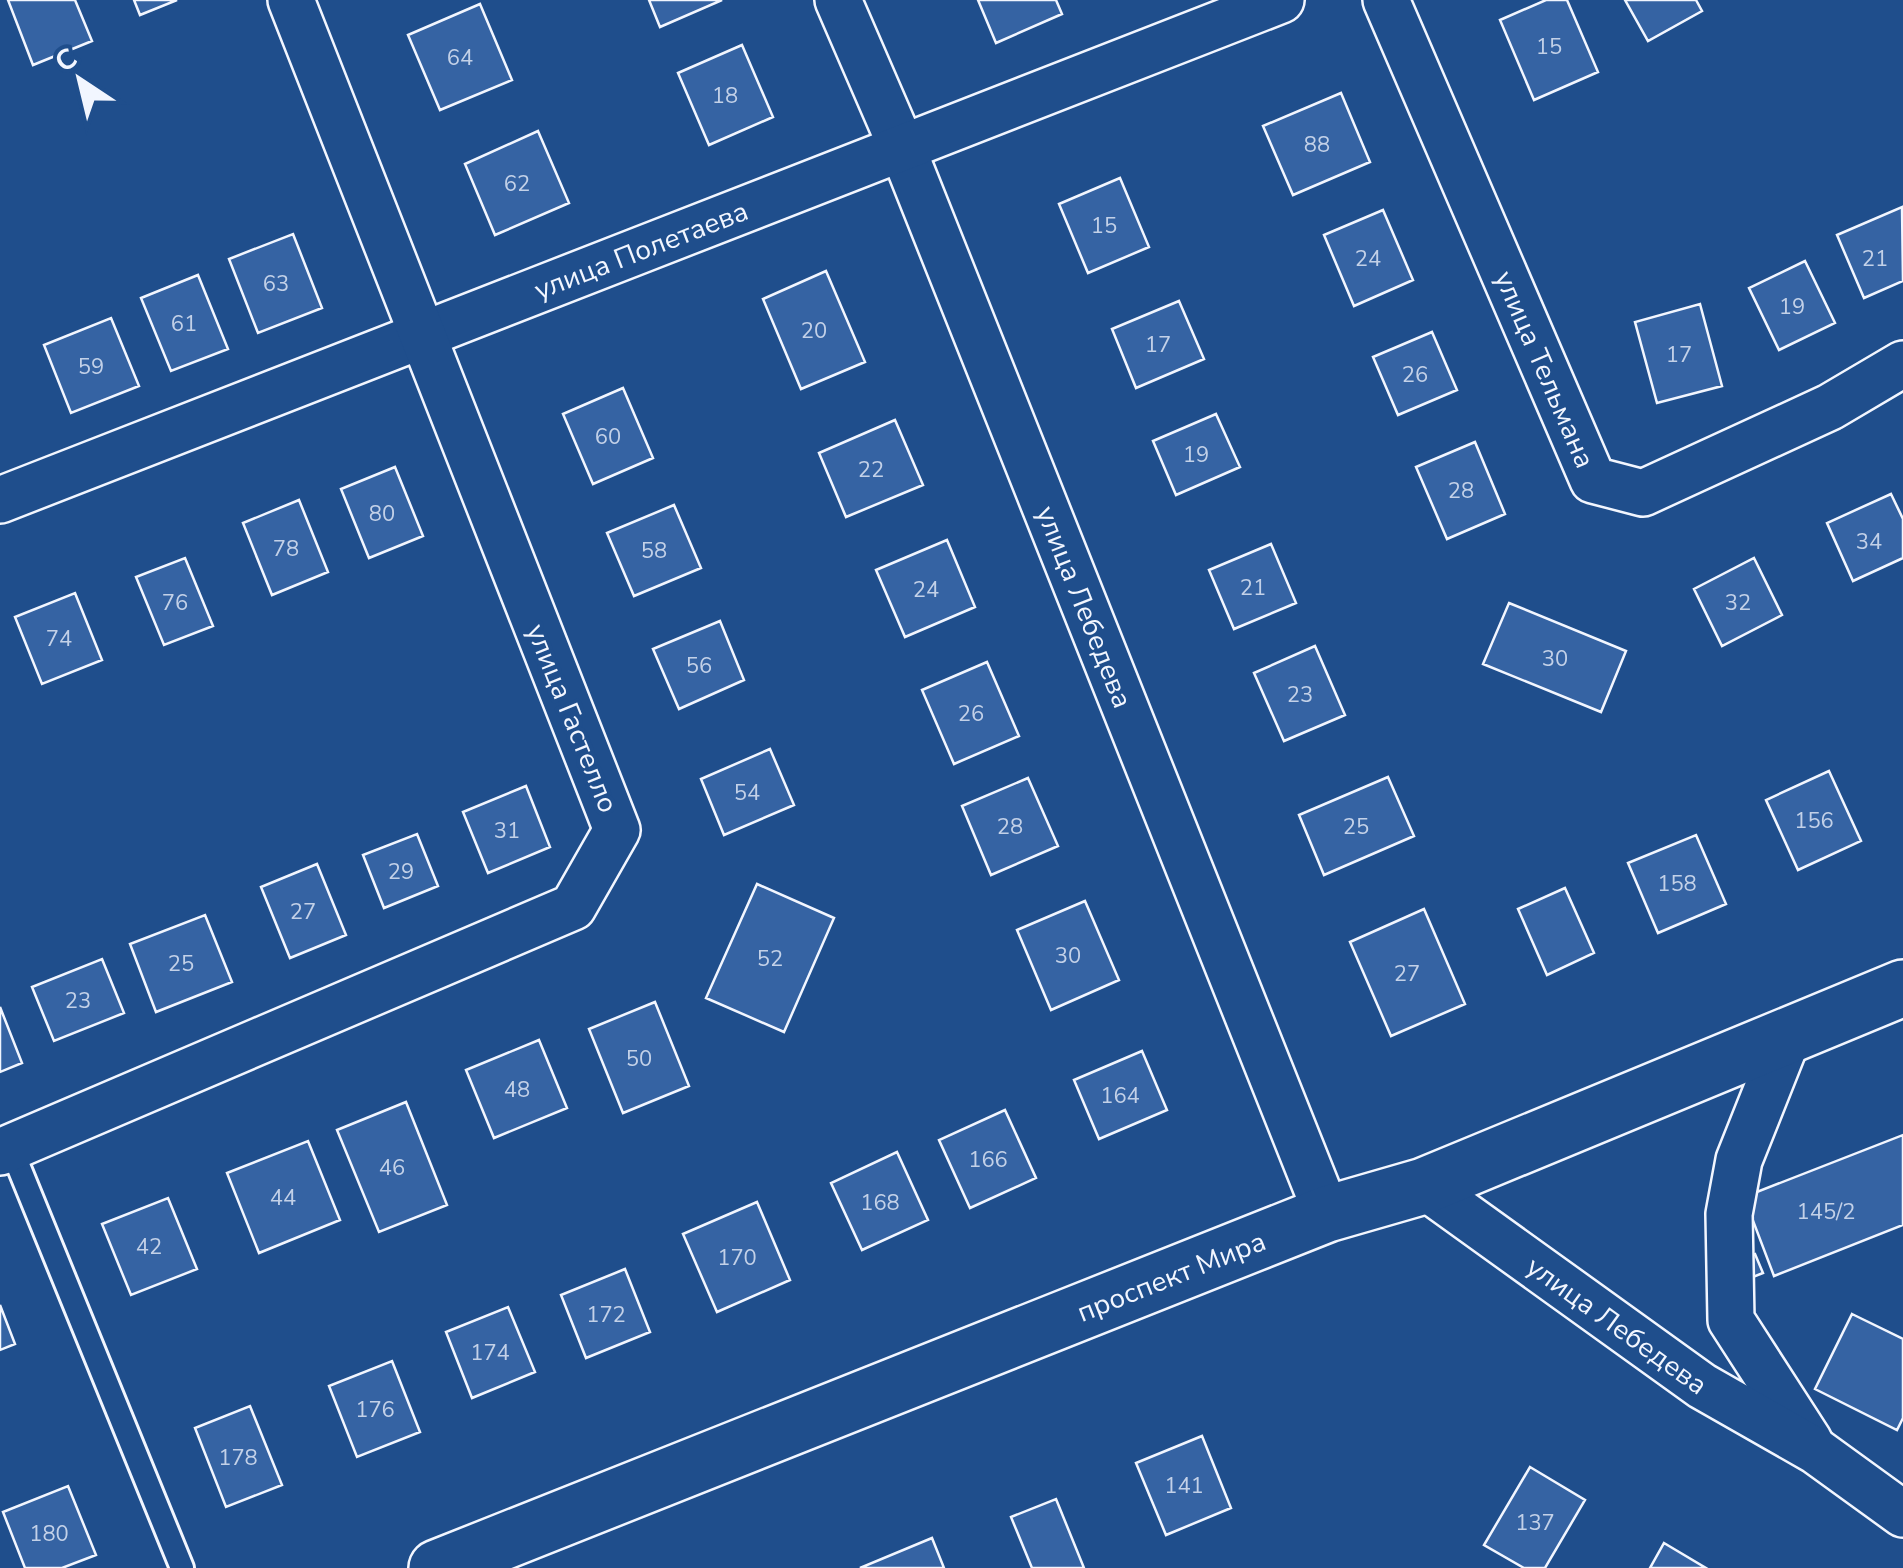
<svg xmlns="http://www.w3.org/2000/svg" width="1903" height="1568" font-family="'Nunito Sans',sans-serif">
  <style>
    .building { fill: #3563a3; stroke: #f2f6ff; stroke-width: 2.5 }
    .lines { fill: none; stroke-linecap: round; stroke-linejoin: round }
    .service-casing { stroke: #f2f6ff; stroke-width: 28 }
    .minor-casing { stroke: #f2f6ff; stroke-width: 50 }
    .secondary-casing { stroke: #f2f6ff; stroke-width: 60 }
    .service { stroke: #1f4e8c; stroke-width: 22 }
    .minor { stroke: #1f4e8c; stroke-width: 45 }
    .secondary { stroke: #1f4e8c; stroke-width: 55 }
    .labels { text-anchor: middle; stroke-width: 8; stroke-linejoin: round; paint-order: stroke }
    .number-label { font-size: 22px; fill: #c3d1e8 }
    .street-label { font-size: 28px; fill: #f2f6ff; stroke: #1f4e8c }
  </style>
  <rect width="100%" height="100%" fill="#1f4e8c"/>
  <path class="building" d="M 8,0 L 75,0 L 92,41 L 33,65 Z
    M 134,0 L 177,0 L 140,15 Z
    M 649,0 L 722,0 L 660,27 Z
    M 978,0 L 1056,0 L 1062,14 L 996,43 Z
    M 1546,0 L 1567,0 L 1598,72 L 1534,100 L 1500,20 Z
    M 1625,0 L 1696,0 L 1702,11 L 1648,41 Z
    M 480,4 L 512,80 L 440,110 L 408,35 Z
    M 742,45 L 773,117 L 709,145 L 678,73 Z
    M 1341,93 L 1370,162 L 1293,195 L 1263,126 Z
    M 538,131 L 569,203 L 495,235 L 465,164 Z
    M 1120,178 L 1149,247 L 1088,273 L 1059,204 Z
    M 1902,207 L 1903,281 L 1864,298 L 1837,235 Z
    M 1383,210 L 1413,280 L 1354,306 L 1324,235 Z
    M 293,234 L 322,308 L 258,333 L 229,259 Z
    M 1805,261 L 1835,323 L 1779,350 L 1749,288 Z
    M 826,271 L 865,362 L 801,389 L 763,299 Z
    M 198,275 L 228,349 L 171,371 L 141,298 Z
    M 1179,301 L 1204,359 L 1136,388 L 1112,329 Z
    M 1700,304 L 1722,386 L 1657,403 L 1635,322 Z
    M 111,318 L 139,386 L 71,413 L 44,345 Z
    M 1432,332 L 1457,390 L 1398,415 L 1373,357 Z
    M 623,388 L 653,458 L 593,484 L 563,414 Z
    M 1216,414 L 1240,467 L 1176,495 L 1153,441 Z
    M 895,420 L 923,485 L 846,517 L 819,453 Z
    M 1475,442 L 1505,514 L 1447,539 L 1416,467 Z
    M 395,467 L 423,536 L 369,558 L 341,489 Z
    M 1891,494 L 1903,519 L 1903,558 L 1853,581 L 1827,523 Z
    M 299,500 L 328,572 L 272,595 L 243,523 Z
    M 674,505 L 701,568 L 634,596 L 607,533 Z
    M 947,540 L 975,607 L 905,637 L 876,570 Z
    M 1271,544 L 1296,603 L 1234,629 L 1209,570 Z
    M 185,558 L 213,626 L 164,645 L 136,577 Z
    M 1754,558 L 1782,615 L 1722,646 L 1694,589 Z
    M 75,593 L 102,660 L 42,684 L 15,617 Z
    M 1509,603 L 1626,651 L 1601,712 L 1483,664 Z
    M 720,621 L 744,680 L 679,709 L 653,649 Z
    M 1315,646 L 1345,715 L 1284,741 L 1254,673 Z
    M 987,662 L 1019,736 L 954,764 L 922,690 Z
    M 770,749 L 794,805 L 724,835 L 701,779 Z
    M 1829,771 L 1861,841 L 1798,870 L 1766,800 Z
    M 1388,777 L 1414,836 L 1324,875 L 1299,815 Z
    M 1028,778 L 1058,846 L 991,875 L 962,806 Z
    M 526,786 L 550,847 L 488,873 L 463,812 Z
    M 417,834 L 438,886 L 384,908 L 363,855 Z
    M 1696,835 L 1726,904 L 1658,933 L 1628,863 Z
    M 317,864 L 346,935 L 290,958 L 261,887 Z
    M 757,884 L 834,918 L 784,1032 L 706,998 Z
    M 1565,888 L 1594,953 L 1547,975 L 1518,909 Z
    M 1085,901 L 1119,980 L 1051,1010 L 1017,930 Z
    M 1424,909 L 1465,1004 L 1391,1036 L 1350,942 Z
    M 205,915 L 232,982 L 156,1012 L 130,944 Z
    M 102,959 L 124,1013 L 54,1041 L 32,987 Z
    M 655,1002 L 689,1086 L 623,1113 L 589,1029 Z
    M 0,1007 L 22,1063 L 0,1072 Z
    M 539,1040 L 567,1108 L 494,1138 L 466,1070 Z
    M 1142,1051 L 1167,1110 L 1099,1139 L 1074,1080 Z
    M 406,1102 L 447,1205 L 379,1232 L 337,1130 Z
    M 1005,1110 L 1036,1178 L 970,1208 L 939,1140 Z
    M 1903,1135 L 1903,1225 L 1774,1276 L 1744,1197 Z
    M 308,1141 L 340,1220 L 259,1253 L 227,1173 Z
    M 897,1152 L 928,1220 L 862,1250 L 831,1183 Z
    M 168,1198 L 197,1269 L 131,1295 L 102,1224 Z
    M 757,1202 L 790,1280 L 717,1312 L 683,1234 Z
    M 1755,1254 L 1763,1273 L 1743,1281 L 1735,1262 Z
    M 625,1269 L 650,1332 L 586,1358 L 561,1295 Z
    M 0,1305 L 15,1344 L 0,1350 Z
    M 508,1307 L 535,1372 L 472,1398 L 446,1332 Z
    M 1852,1314 L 1903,1339 L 1903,1418 L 1897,1430 L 1815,1389 Z
    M 392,1361 L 420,1432 L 357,1457 L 329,1386 Z
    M 250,1406 L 282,1485 L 226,1507 L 195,1428 Z
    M 1202,1436 L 1231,1508 L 1166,1535 L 1136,1463 Z
    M 1530,1467 L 1585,1500 L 1545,1568 L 1524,1568 L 1484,1545 Z
    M 68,1486 L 96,1555 L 62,1568 L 25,1568 L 3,1512 Z
    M 1056,1499 L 1084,1568 L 1032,1568 L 1011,1517 Z
    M 932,1538 L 944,1568 L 860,1568 Z
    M 1664,1543 L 1706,1568 L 1650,1568 Z"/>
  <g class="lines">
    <g class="service-casing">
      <path id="service" d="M 11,1148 L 182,1568"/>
    </g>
    <g class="minor-casing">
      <g id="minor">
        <path id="s1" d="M 838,0 L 903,150 L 1327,1214"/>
        <path id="s2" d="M 1386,0 L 1593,480 L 1643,493 L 1830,407 L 1903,364"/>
        <path id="s3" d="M 0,500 C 426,331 855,169 1281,0"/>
        <path d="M 1788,1037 L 1739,1160 L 1729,1214 L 1731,1320 L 1809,1441"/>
        <path d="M 0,1152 L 573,907 L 617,830 L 291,0"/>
        <path id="s4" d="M 1424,1186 L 1702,1386 L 1816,1451 L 1903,1514"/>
      </g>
    </g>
    <g class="secondary-casing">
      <g id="secondary">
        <path id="s5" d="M 437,1568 L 1327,1214 L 1424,1186 L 1903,988"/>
      </g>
    </g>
    <use href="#service" class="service"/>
    <use href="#minor" class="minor"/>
    <use href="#secondary" class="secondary"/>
  </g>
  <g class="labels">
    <g class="number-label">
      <text x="1549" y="54">15</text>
      <text x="460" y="65">64</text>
      <text x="725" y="103">18</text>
      <text x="1317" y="152">88</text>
      <text x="517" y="191">62</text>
      <text x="1104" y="233">15</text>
      <text x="1368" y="266">24</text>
      <text x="1875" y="266">21</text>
      <text x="276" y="291">63</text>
      <text x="1792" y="314">19</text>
      <text x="184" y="331">61</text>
      <text x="814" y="338">20</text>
      <text x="1158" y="352">17</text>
      <text x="1679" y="362">17</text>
      <text x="91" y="374">59</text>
      <text x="1415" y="382">26</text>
      <text x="608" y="444">60</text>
      <text x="1196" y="462">19</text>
      <text x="871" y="477">22</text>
      <text x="1461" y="498">28</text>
      <text x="382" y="521">80</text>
      <text x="1869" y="549">34</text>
      <text x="286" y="556">78</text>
      <text x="654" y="558">58</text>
      <text x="1253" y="595">21</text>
      <text x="926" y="597">24</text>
      <text x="175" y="610">76</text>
      <text x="1738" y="610">32</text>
      <text x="59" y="646">74</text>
      <text x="1555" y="666">30</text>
      <text x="699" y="673">56</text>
      <text x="1300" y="702">23</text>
      <text x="971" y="721">26</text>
      <text x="747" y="800">54</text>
      <text x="1814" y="828">156</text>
      <text x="1010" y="834">28</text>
      <text x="1356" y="834">25</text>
      <text x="507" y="838">31</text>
      <text x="401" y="879">29</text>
      <text x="1677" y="891">158</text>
      <text x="303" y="919">27</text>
      <text x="1068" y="963">30</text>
      <text x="770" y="966">52</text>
      <text x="181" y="971">25</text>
      <text x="1407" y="981">27</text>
      <text x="78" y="1008">23</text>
      <text x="639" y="1066">50</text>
      <text x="517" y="1097">48</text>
      <text x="1120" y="1103">164</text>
      <text x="988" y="1167">166</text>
      <text x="392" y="1175">46</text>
      <text x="283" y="1205">44</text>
      <text x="880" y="1210">168</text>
      <text x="1826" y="1219">145/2</text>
      <text x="149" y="1254">42</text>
      <text x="737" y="1265">170</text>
      <text x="606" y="1322">172</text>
      <text x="490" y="1360">174</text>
      <text x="375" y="1417">176</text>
      <text x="238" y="1465">178</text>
      <text x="1184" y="1493">141</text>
      <text x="1535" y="1530">137</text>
      <text x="49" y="1541">180</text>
    </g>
    <g class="street-label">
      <text dy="10" stroke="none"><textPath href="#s3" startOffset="688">улица Полетаева</textPath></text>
      <text dy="10" stroke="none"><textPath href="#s2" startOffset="402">улица Тельмана</textPath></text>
      <text dy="10" stroke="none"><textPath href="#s1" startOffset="655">улица Лебедева</textPath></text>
      <text transform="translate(573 718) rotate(68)" y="10">улица Гастелло</text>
      <text dy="10" stroke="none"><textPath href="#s5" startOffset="790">проспект Мира</textPath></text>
      <text dy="10" stroke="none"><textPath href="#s4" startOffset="238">улица Лебедева</textPath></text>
    </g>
  </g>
  <g transform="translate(80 80) rotate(325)" stroke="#1f4e8c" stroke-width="8" paint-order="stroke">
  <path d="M0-8L18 38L0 25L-18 38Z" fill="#f2f6ff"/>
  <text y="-15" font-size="28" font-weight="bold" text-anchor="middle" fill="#f2f6ff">С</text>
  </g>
</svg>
